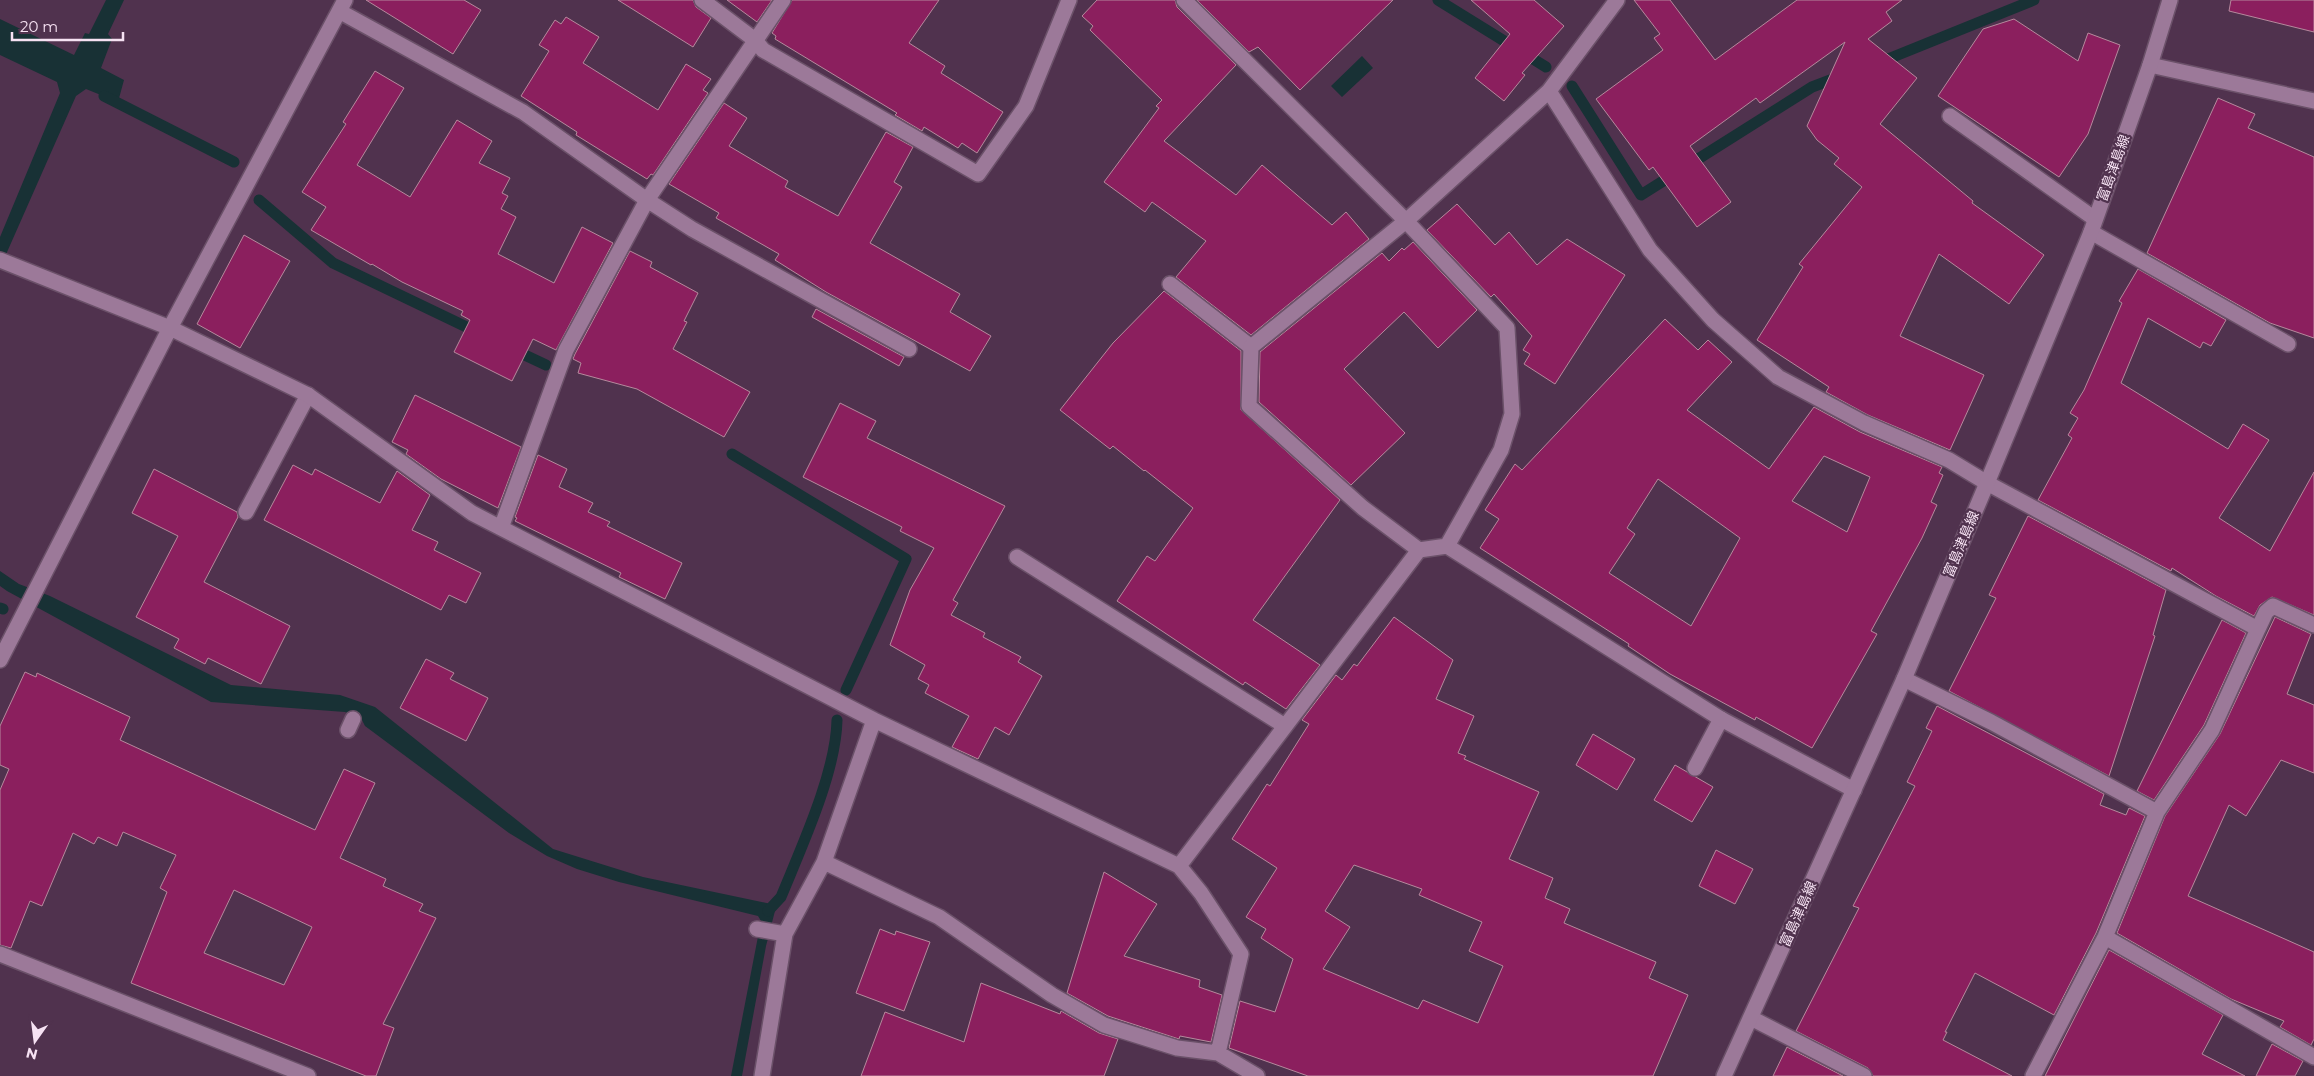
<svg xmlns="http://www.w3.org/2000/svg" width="2314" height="1076" font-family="Montserrat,'Noto Sans JP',sans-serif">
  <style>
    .water { fill: #183135 }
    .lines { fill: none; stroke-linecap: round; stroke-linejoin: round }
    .stream { stroke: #183135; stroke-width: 11 }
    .building { fill: #8b1f5e; stroke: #b6899d; fill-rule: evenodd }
    .lane-casing { stroke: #6b5169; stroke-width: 18 }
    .street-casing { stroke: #6b5169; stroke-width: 18 }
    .secondary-casing { stroke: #6b5169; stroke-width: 18 }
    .lane { stroke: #9c7999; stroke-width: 15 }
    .street { stroke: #9c7999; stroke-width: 15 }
    .secondary { stroke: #9c7999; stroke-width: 15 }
    .labels { text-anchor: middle; stroke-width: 4.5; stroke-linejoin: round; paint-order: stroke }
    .street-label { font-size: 14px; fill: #f6e2f3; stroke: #50324e }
  </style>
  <rect width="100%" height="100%" fill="#50324e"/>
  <path class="water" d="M 106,0 L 124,0 L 108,34 L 112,39 L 101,68 L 124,80 L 118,102 L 86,89 L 76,96 L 0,268 L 0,237 L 60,93 L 57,82 L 0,55 L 0,19 L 74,55 L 85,33 L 89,34 Z
    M 1362,56 L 1373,68 L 1342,97 L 1331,86 Z
    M 0,571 L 19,584 L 50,596 L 231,685 L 340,695 L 375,707 L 553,849 L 643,877 L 771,904 L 776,907 L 766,946 L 742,1076 L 731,1076 L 761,921 L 758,916 L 619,882 L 577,869 L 547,856 L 509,833 L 365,726 L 362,720 L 345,712 L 211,702 L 7,591 L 0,586 Z"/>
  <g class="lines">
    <path class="stream" d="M 1438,0 L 1546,67
      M 1878,63 L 2034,0
      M 1572,86 L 1641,195 L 1812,87 L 1841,76
      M 104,96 L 234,162
      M 259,200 L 333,263 L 479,333
      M 512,349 L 546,365
      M 732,454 L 906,559 L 846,690
      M 0,608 L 3,609
      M 768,911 L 781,897 C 801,848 836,773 837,720"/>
  </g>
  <path class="building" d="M 366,0 L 464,0 L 481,10 L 453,54 Z
    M 618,0 L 693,0 L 696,7 L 711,18 L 693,47 Z
    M 727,0 L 772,0 L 757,22 Z
    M 792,0 L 939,0 L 909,43 L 945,66 L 941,73 L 1003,112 L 977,153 L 962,143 L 958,148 L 924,127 L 922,131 L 895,115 L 897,113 L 775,39 L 776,36 L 772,33 Z
    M 1097,0 L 1175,0 L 1177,7 L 1236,65 L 1164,141 L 1236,195 L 1262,165 L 1332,225 L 1346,212 L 1369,239 L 1251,335 L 1176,277 L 1206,241 L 1152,202 L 1145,212 L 1104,182 L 1159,108 L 1156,106 L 1162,100 L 1090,30 L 1093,26 L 1082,16 Z
    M 1197,0 L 1393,0 L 1300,90 L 1258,47 L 1249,52 Z
    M 1471,0 L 1534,0 L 1564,26 L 1522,73 L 1525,75 L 1504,101 L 1475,78 L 1510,34 Z
    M 1634,0 L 1670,0 L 1715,60 L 1797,0 L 1902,0 L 1886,12 L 1892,21 L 1868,39 L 1917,78 L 1880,124 L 1973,201 L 1972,203 L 2044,255 L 2009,304 L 1939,254 L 1900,336 L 1984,375 L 1950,450 L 1868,415 L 1826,392 L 1829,387 L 1757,340 L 1803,267 L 1799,264 L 1862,187 L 1834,164 L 1839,158 L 1817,140 L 1807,126 L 1845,42 L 1760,103 L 1756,98 L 1690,146 L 1731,202 L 1697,227 L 1653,167 L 1649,170 L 1596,99 L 1663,50 L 1654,38 L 1660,34 Z
    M 2231,0 L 2314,0 L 2314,32 L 2229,11 Z
    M 566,17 L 599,37 L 583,63 L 658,110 L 686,64 L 711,79 L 703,90 L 708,93 L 653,175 L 651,174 L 647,179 L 576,135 L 577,132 L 521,96 L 549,51 L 539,45 L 555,20 L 561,24 Z
    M 2014,19 L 2078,61 L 2088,33 L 2120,45 L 2088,134 L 2059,177 L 1938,96 L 1983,29 Z
    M 375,71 L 404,88 L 357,165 L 410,197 L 457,120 L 492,141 L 479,163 L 510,178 L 502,193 L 508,196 L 501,209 L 516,217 L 498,254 L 554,283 L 582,227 L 613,243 L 556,350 L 533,339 L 512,381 L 454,352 L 470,320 L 461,315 L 463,311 L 402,282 L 372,264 L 371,265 L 311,230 L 326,207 L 302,192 L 346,124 L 343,122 Z
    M 2218,98 L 2255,114 L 2248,128 L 2314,157 L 2314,338 L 2270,323 L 2147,253 Z
    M 724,103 L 747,118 L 729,146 L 788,181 L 785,187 L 838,216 L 886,132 L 913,147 L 894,182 L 902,187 L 870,243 L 960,294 L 950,312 L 991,336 L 970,371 L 826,292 L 775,260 L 779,254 L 716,218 L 719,213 L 669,184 Z
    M 1457,204 L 1495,245 L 1509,232 L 1537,265 L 1567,239 L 1625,275 L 1555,384 L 1524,364 L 1530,354 L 1523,350 L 1532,336 L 1494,294 L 1491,297 L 1427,230 Z
    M 244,235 L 290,261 L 240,348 L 197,324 Z
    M 1413,242 L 1477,310 L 1438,348 L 1404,312 L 1344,369 L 1405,433 L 1351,485 L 1259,402 L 1260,352 L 1382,253 L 1389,261 L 1402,248 L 1404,250 Z
    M 630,251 L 652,262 L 650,267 L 698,293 L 684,321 L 687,322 L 673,349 L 750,392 L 724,437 L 637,389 L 578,373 L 581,363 L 573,359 L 575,354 Z
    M 2138,269 L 2226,320 L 2211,346 L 2203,342 L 2200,348 L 2148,318 L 2121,383 L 2228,449 L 2243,424 L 2269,440 L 2219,518 L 2270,551 L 2314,472 L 2314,615 L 2272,597 L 2260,605 L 2254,616 L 2216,596 L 2172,568 L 2171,571 L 2038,500 L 2072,438 L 2068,435 L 2078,418 L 2070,413 L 2084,390 L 2122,303 L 2119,301 Z
    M 1164,291 L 1241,351 L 1241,410 L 1340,500 L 1253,620 L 1320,665 L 1286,709 L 1245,682 L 1243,685 L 1117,601 L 1147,556 L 1155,561 L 1193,508 L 1145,470 L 1144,471 L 1113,446 L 1110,449 L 1060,410 L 1113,343 Z
    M 816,309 L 904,357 L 899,366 L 812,317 Z
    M 1665,319 L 1698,350 L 1708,340 L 1732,362 L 1687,410 L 1769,469 L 1814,407 L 1860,432 L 1942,467 L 1939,473 L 1943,475 L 1931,502 L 1937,505 L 1922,538 L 1871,631 L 1877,634 L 1812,748 L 1756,717 L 1755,720 L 1670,674 L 1628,646 L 1629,644 L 1480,548 L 1499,519 L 1485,510 L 1515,464 L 1522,470 ZM 1824,456 L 1870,477 L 1847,532 L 1792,501 ZM 1658,479 L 1740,538 L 1691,626 L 1609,573 L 1635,534 L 1627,528 Z
    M 415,395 L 521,447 L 498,508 L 441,479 L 406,454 L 408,450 L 392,442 Z
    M 840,403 L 876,421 L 867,438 L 1005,506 L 953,600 L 958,603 L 951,615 L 985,633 L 983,637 L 1021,657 L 1018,662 L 1042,676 L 1009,735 L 995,727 L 978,759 L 952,747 L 969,716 L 925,693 L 929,685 L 918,679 L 925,665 L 890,645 L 910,590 L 934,548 L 900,531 L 902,527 L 803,477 Z
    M 538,455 L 567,469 L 559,487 L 593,503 L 588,512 L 610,522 L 607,526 L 682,563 L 665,599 L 619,577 L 621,573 L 515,521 L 517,518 L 515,517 Z
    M 293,465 L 312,475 L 315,469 L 380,503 L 397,471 L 430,495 L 412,530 L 438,542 L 434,550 L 481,573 L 466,603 L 449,595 L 441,610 L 264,520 Z
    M 154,469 L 237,512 L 238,517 L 204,582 L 290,626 L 261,684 L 208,658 L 205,664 L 174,648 L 179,639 L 136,617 L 178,536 L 132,513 Z
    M 2028,516 L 2166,590 L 2153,635 L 2155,636 L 2109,776 L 1949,691 L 1996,598 L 1989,595 Z
    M 1394,617 L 1453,660 L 1436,699 L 1474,716 L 1458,753 L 1466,756 L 1464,759 L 1539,792 L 1509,859 L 1553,878 L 1545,898 L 1570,909 L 1564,923 L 1656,962 L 1649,978 L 1688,995 L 1653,1076 L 1308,1076 L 1229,1048 L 1240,1001 L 1275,1012 L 1293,959 L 1261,938 L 1266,929 L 1246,917 L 1277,868 L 1232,839 L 1267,784 L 1270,786 L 1309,724 L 1302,720 L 1336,675 L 1342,680 L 1354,664 L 1357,666 ZM 1354,865 L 1422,889 L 1419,895 L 1482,922 L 1469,951 L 1503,966 L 1478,1023 L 1423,1000 L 1418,1009 L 1323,969 L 1350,927 L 1325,911 Z
    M 2275,617 L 2311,634 L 2287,694 L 2314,705 L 2314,773 L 2281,760 L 2246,816 L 2229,805 L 2188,896 L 2314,952 L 2314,1039 L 2311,1045 L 2280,1027 L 2284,1021 L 2231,999 L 2117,933 L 2165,816 L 2220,734 Z
    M 2222,620 L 2246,633 L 2204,725 L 2154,800 L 2137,791 Z
    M 426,659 L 454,673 L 450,679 L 488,698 L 466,741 L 400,708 Z
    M 25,672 L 36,677 L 37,673 L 130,717 L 120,740 L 315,830 L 344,769 L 375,783 L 340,858 L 386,879 L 383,886 L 423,904 L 419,911 L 436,918 L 383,1024 L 394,1028 L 376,1076 L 366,1076 L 131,983 L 167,892 L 160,888 L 176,855 L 123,832 L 117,846 L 98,837 L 94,844 L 73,833 L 42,906 L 30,901 L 11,948 L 0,945 L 0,790 L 9,769 L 0,765 L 0,726 ZM 234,890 L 312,927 L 284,985 L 204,953 Z
    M 1937,706 L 2104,794 L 2100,805 L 2126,815 L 2129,808 L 2145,816 L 2096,933 L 2054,1015 L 1975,973 L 1945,1032 L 1947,1032 L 1943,1040 L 2012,1076 L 1873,1076 L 1868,1068 L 1796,1031 L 1859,908 L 1853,906 L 1915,786 L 1907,782 L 1932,731 L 1926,728 Z
    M 1593,734 L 1635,759 L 1617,790 L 1576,765 Z
    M 1675,765 L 1713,787 L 1692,822 L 1654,800 Z
    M 1716,850 L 1753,869 L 1735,904 L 1699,886 Z
    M 1104,872 L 1157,904 L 1124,956 L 1200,980 L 1199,987 L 1222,995 L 1211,1042 L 1180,1036 L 1179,1039 L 1108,1016 L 1067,993 Z
    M 880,929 L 895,935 L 896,931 L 930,942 L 904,1011 L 856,993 Z
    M 2109,950 L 2223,1015 L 2202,1054 L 2245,1076 L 2045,1076 Z
    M 981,983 L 1060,1014 L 1061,1011 L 1099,1033 L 1118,1039 L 1104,1076 L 861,1076 L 885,1012 L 964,1042 Z
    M 2272,1044 L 2303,1061 L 2295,1076 L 2256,1076 Z
    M 1787,1047 L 1843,1076 L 1773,1076 Z"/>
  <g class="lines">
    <g class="lane-casing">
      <path id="lane" d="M 1950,116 L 2095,219
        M 2091,232 L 2288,344
        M 1170,284 L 1251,347
        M 246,512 L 308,395
        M 1017,557 L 1285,726
        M 1695,768 L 1721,719"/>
    </g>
    <g class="street-casing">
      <path id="street" d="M 702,0 L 755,40 L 763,50 L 978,174 L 1026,106 L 1069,0
        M 1184,0 L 1406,221 L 1507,328 L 1512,414 L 1501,450 L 1447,546 L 1721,719 L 1854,790
        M 339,11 L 523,112 L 647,200 L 692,229 L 909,349
        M 2150,65 L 2314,101
        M 1549,91 L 1650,250 L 1713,320 L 1778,377 L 1864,423 L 1949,460 L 1987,483 L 2258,629 L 2212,730 L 2157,812 L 2105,937 L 2033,1076
        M 0,260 L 170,328 L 308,395 L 472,513 L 874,720 L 1179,866 L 1201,893 L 1241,954 L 1218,1053 L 1257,1076
        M 501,528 L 566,350 L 647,200 L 783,0
        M 1447,546 L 1419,550 L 1363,508 L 1249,406 L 1251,347 L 1406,221 L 1549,91 L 1617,0
        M 2258,629 L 2266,612 L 2273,606 L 2314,625
        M 0,660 L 170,328 L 345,0
        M 1904,679 L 1991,722 L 2157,812
        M 348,730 L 353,719
        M 824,862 L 939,917 L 1052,995 L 1104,1025 L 1177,1048 L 1218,1053
        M 1179,866 L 1419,550
        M 757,929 L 785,934
        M 2105,937 L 2314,1057
        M 0,954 L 308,1076
        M 1751,1018 L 1864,1076
        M 762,1076 L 785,934 L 824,862 L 874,720"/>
    </g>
    <g class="secondary-casing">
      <path id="secondary" d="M 1724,1076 L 1904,679 L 1987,483 L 2091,232 L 2150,65 L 2170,0"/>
    </g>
    <use href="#lane" class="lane"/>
    <use href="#street" class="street"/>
    <use href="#secondary" class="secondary"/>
  </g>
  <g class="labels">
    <g class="street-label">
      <text transform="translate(2113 168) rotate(-70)" y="5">富島津島線</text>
      <text transform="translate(1961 544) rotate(-67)" y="5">富島津島線</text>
      <text transform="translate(1798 914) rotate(-66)" y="5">富島津島線</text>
    </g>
  </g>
  <g transform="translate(35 1041) rotate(194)" stroke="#50324e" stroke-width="4" paint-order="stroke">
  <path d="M0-4L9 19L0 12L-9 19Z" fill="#f6e2f3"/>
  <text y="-8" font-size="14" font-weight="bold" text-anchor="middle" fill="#f6e2f3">N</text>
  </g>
  <path d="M12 32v8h111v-8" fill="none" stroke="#f6e2f3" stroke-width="2.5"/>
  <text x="20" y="32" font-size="15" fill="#f6e2f3" stroke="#50324e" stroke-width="4" paint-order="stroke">20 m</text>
</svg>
